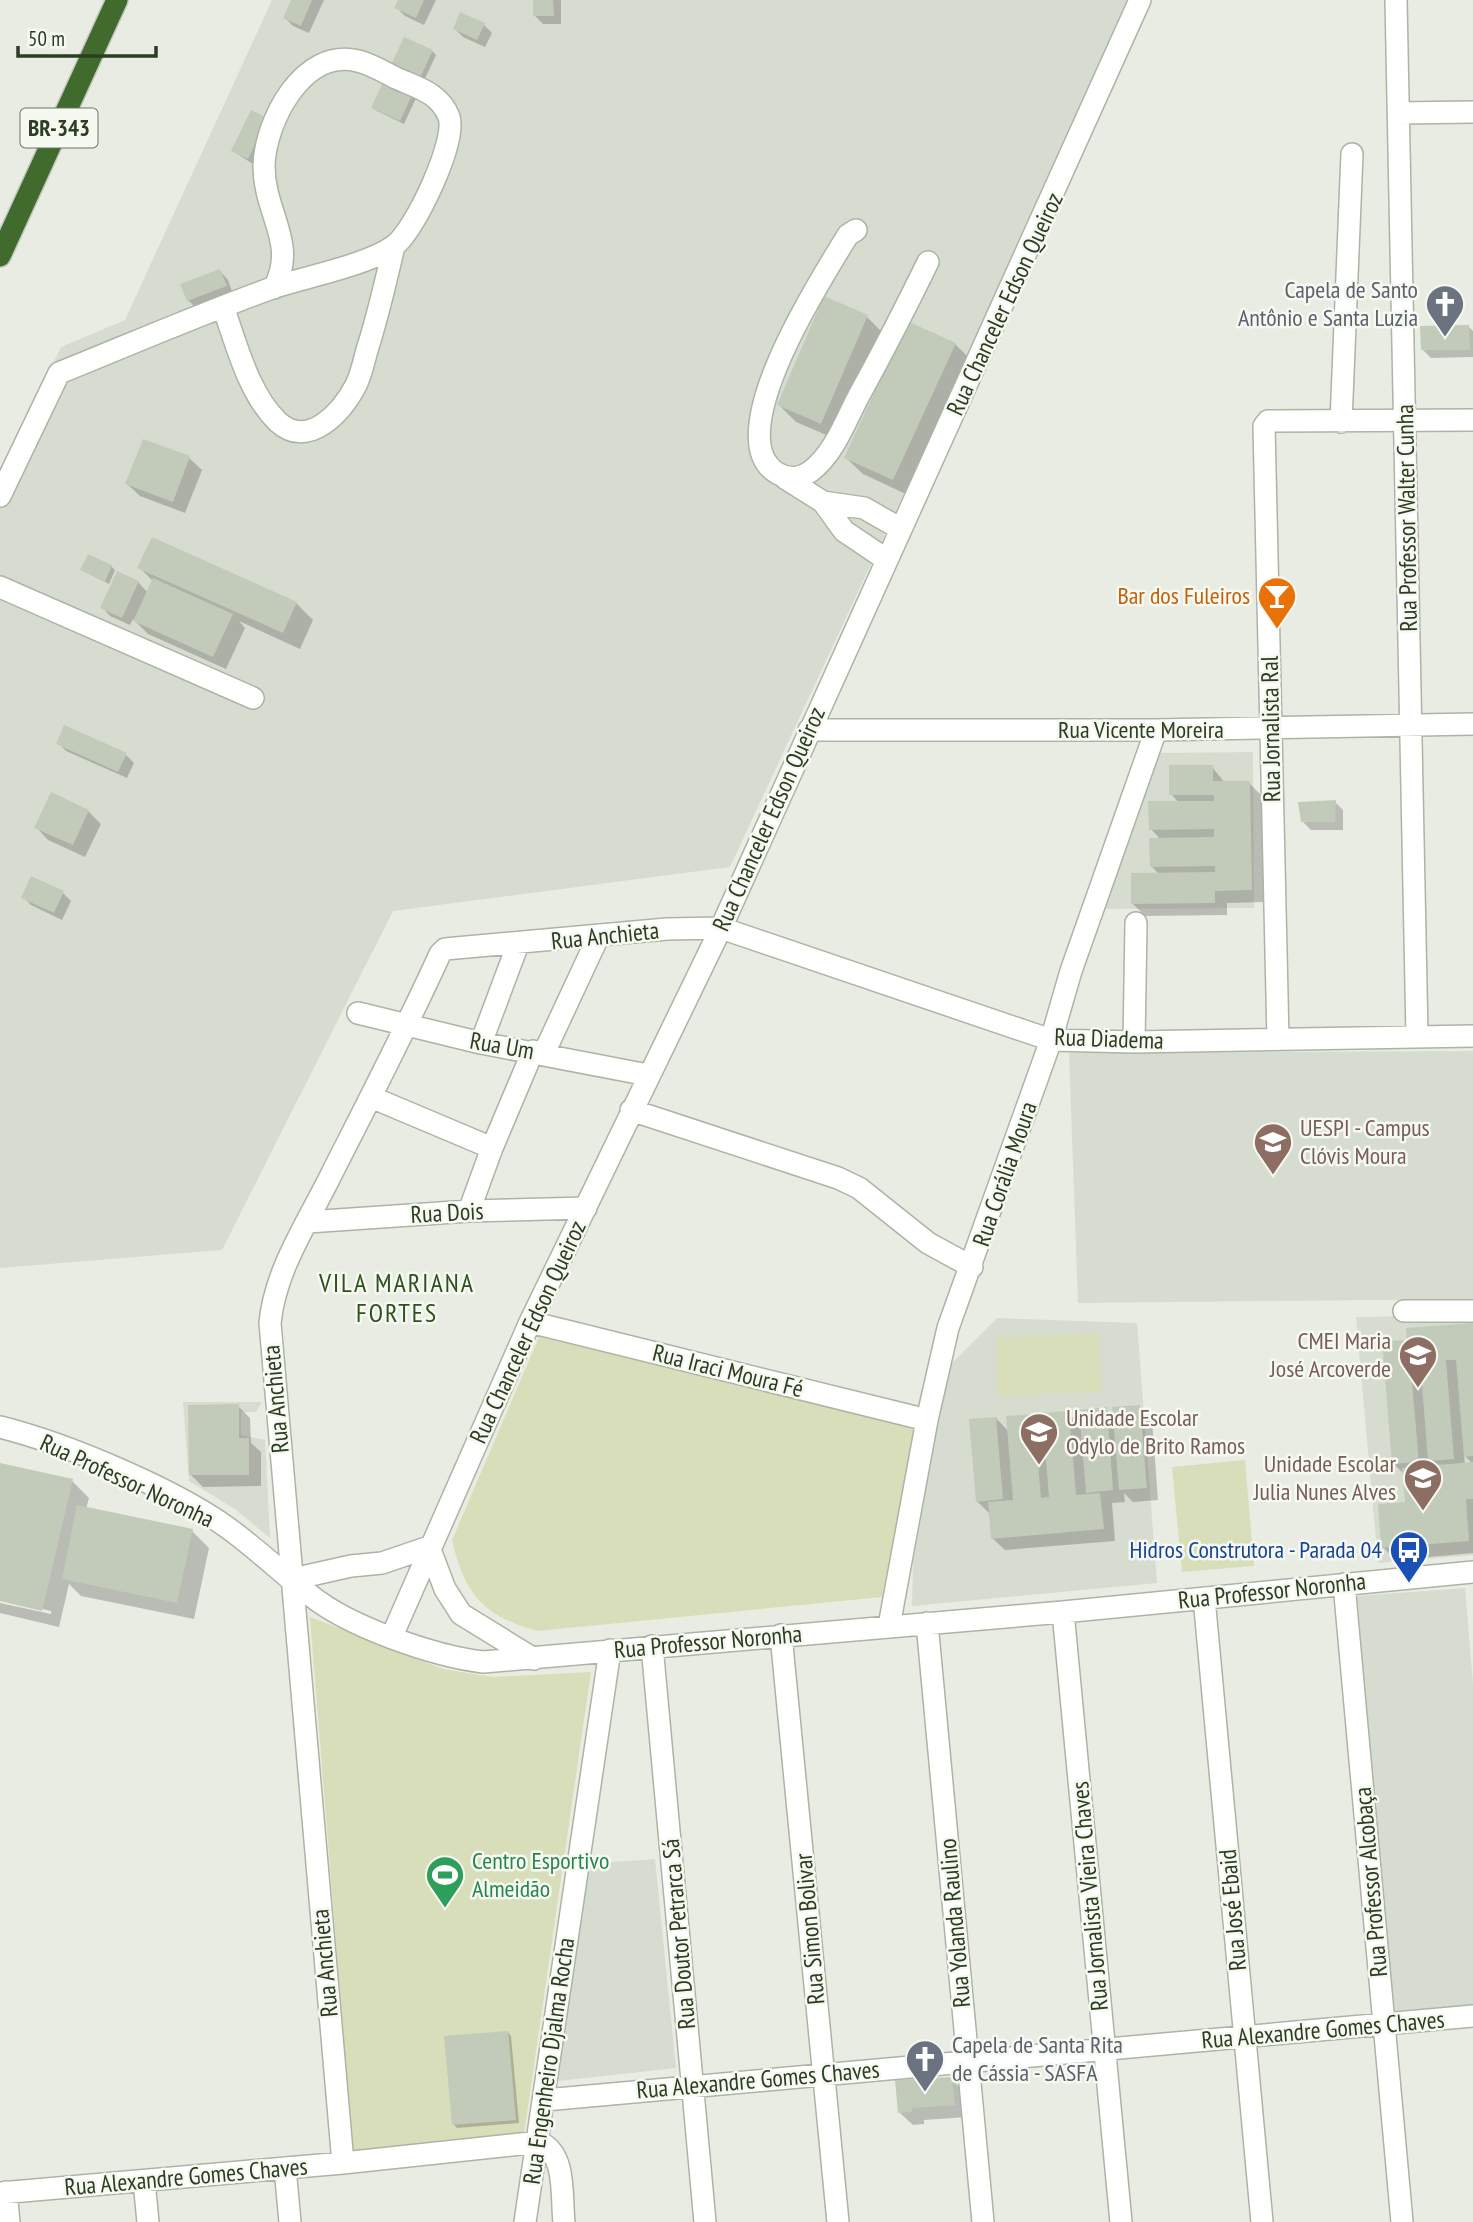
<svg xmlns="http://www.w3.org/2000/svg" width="1473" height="2222" font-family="'PT Sans Narrow',sans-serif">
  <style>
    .built { fill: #d7dcd0 }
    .green { fill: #d9deba }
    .shadow { fill: #0003; fill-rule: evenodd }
    .building { fill: #c2caba }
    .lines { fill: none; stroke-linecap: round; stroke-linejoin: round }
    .minor-casing { stroke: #acb4a4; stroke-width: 24 }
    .highway-casing { stroke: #c4c9c1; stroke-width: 24 }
    .minor { stroke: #fff; stroke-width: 21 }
    .highway { stroke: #416b2c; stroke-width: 21 }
    .labels { text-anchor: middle; stroke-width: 5; stroke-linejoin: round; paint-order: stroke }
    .shield { fill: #f6f9f2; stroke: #697660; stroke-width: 2 }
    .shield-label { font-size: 23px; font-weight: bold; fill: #2c3e21 }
    .worship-label { font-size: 24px; fill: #5b616d; stroke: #f6f9f2; text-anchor: end }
    .street-label { font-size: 24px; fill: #2c3e21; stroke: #f6f9f2 }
    .food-label { font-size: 24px; fill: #c56008; stroke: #f6f9f2; text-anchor: end }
    .education-label { font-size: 24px; fill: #785e54; stroke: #f6f9f2; text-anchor: start }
    .transit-label { font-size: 24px; fill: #164399; stroke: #f6f9f2; text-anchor: end }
    .leisure-label { font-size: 24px; fill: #27864d; stroke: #f6f9f2; text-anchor: start }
    .neighbourhood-label { font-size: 26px; letter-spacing: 2px; fill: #2f511d; stroke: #f6f9f2 }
  </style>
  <rect width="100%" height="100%" fill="#e8ece2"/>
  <path class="built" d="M 272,0 L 1127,0 L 992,304 L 730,867 L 393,911 L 222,1250 L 0,1268 L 0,475 L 61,347 L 125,320 Z
    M 1253,752 L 1254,908 L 1104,909 L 1158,753 Z
    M 1473,1051 L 1473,1299 L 1078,1303 L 1069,1053 Z
    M 1473,1315 L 1473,1555 L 1378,1563 L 1356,1317 Z
    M 997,1318 L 1137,1323 L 1157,1583 L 912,1606 L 913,1564 L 947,1368 Z
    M 183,1402 L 262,1402 L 256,1412 L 241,1412 L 241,1435 L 265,1440 L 270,1538 L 235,1509 L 189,1481 Z
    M 1465,1588 L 1473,1684 L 1473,2005 L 1391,2011 L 1357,1596 Z
    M 655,1859 L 676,2068 L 558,2081 L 587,1864 Z"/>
  <path class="green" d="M 1099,1333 L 1101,1392 L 998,1396 L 996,1337 Z
    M 539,1337 L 916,1426 L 882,1597 L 537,1631 C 483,1616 464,1593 452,1540 Z
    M 1245,1460 L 1254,1566 L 1182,1572 L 1172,1467 Z
    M 310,1617 L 443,1669 L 492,1677 L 591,1672 L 523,2141 L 353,2154 Z"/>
  <path class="shadow" d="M 293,0 L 324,0 L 309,33 L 293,26 L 285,18 Z
    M 400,0 L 436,0 L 424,25 L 405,16 L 397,8 Z
    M 534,0 L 561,0 L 561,24 L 543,24 L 535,16 Z
    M 484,25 L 492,33 L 485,47 L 463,37 L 455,29 Z
    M 432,51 L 436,55 L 404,124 L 377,111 L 373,108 Z
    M 267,119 L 256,166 L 233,151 Z
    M 220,271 L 228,280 L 233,294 L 196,308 L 188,300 Z
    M 867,317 L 884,334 L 838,440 L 796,422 L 779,405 Z
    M 1469,327 L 1473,331 L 1473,357 L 1431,358 L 1423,350 Z
    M 955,344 L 972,361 L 910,496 L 863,474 L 846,458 Z
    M 189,458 L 202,470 L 185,513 L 140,496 L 127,484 Z
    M 111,566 L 115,570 L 109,584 L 82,570 Z
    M 140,568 L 296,603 L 313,620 L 300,649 L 239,621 L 245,628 L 226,669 L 148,634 L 133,619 L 130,625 L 110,616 L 102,607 L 138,582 L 148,593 L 153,581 Z
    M 58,743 L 126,755 L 134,763 L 127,778 L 66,751 Z
    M 1212,767 L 1225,783 L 1249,783 L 1261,795 L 1264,902 L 1227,903 L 1227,915 L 1145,916 L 1133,904 L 1159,874 L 1151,866 L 1161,840 L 1151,829 L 1179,803 L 1171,794 Z
    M 1335,802 L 1343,810 L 1343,830 L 1311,830 L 1303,822 Z
    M 88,811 L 101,824 L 85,857 L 48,840 L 36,827 Z
    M 32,878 L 63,893 L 71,901 L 62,920 L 31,905 L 23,897 Z
    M 1473,1324 L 1473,1464 L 1464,1455 L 1465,1464 L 1473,1464 L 1473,1553 L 1396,1560 L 1383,1547 L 1407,1504 L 1405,1475 L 1394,1464 L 1409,1341 ZM 1429,1460 L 1436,1467 L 1430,1467 Z
    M 238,1406 L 250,1418 L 251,1443 L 261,1452 L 261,1486 L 203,1487 L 190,1474 Z
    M 1139,1406 L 1152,1419 L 1158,1500 L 1133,1502 L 1124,1493 L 1125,1502 L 1112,1503 L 1115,1541 L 1005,1550 L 992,1538 L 990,1514 L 977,1501 L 996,1418 L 1009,1432 L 1033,1416 L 1045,1427 L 1068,1413 L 1082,1426 L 1106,1409 L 1115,1418 Z
    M 0,1471 L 72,1481 L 89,1498 L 86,1509 L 192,1531 L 209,1548 L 194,1619 L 81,1596 L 69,1584 L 59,1627 L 0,1613 L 0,1603 L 51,1614 L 51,1611 L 0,1599 Z
    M 508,2032 L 511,2036 L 519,2123 L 457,2128 L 454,2125 Z
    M 952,2079 L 964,2092 L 967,2117 L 924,2120 L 924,2124 L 913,2125 L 900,2113 Z"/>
  <path class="building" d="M 291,0 L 312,0 L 301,26 L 283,18 Z
    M 398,0 L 424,0 L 416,18 L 394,8 Z
    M 533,0 L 553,0 L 554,16 L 533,16 Z
    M 460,12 L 485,23 L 477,40 L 453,29 Z
    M 404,37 L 433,50 L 400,121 L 371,108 Z
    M 251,110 L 268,118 L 248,159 L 231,151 Z
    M 220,269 L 227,286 L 187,301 L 180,284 Z
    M 824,296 L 868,315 L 821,424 L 777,405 Z
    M 907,321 L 956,343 L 893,480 L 844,458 Z
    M 1469,325 L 1470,350 L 1421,350 L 1420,326 Z
    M 143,439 L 190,456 L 173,502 L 125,484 Z
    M 152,537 L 297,602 L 283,633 L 137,568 Z
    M 88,554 L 112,565 L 105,582 L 80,570 Z
    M 117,571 L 139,581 L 122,618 L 100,608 Z
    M 153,578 L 233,614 L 213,657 L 133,621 Z
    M 64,725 L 127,753 L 118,772 L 56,744 Z
    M 1169,765 L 1213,765 L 1213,781 L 1250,781 L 1252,890 L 1215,891 L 1215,903 L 1131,904 L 1131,873 L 1215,872 L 1215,866 L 1150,867 L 1149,838 L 1214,837 L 1214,829 L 1149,830 L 1148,801 L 1214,801 L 1214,795 L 1169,795 Z
    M 51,792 L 89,810 L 73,845 L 34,828 Z
    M 1336,800 L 1335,822 L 1301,822 L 1298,802 Z
    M 31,876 L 64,891 L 54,913 L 21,898 Z
    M 1473,1323 L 1473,1456 L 1464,1457 L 1456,1360 L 1446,1360 L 1454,1459 L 1428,1461 L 1420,1360 L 1410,1360 L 1419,1462 L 1392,1464 L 1382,1341 L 1407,1340 L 1406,1328 Z
    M 239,1404 L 239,1438 L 249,1438 L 249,1475 L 189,1475 L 188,1405 Z
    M 1140,1405 L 1147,1488 L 1119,1490 L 1112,1407 Z
    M 1107,1407 L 1113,1490 L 1086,1493 L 1079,1410 Z
    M 1069,1411 L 1076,1495 L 1100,1493 L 1104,1529 L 991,1539 L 988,1502 L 1013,1500 L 1006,1416 L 1034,1414 L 1041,1498 L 1049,1497 L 1042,1413 Z
    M 996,1417 L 1003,1499 L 976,1502 L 969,1419 Z
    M 1473,1462 L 1473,1499 L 1466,1499 L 1469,1541 L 1381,1548 L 1378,1504 L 1405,1502 L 1402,1468 Z
    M 0,1463 L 73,1479 L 42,1611 L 0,1601 Z
    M 77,1505 L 193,1529 L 177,1603 L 62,1579 Z
    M 508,2031 L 516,2120 L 452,2125 L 444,2036 Z
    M 952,2077 L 955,2105 L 912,2108 L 912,2112 L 898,2113 L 895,2080 Z"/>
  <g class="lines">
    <g class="minor-casing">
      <path id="minor" d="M 1396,0 L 1417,1036
        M 1399,113 L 1473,112
        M 856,230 L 848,235 C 823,276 718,437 777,473 C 789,480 800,479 811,471 C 836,452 847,416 862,390 C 885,348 907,305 928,262
        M 223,307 C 237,345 248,393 278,422 C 308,450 342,412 356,385 C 361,375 364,361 367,350 C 378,316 386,281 394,246
        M 1341,422 L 1352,154
        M 785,478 L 823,502 L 844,531 L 887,560
        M 0,496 L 59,373 C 131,344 202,313 275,287 C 306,277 371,264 395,245 C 415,230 457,141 449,117 C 440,93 418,88 396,78 C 384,72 371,64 358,61 C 303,47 265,122 264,166 C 264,214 298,243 274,288
        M 823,502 L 864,508 L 901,529
        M 0,587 L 253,698
        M 809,730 L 1156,730 L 1473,724
        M 358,1013 L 481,1043 L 648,1075
        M 1278,1039 L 1264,426 L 1268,421 L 1473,420
        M 1134,1042 L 1136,923
        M 481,1043 L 518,944
        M 544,1053 L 599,935
        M 371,1097 L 492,1148
        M 631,1110 L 838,1178 L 859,1188 L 928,1243 L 972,1267
        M 469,1211 L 492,1148 L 533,1051
        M 308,1222 L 469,1211 L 586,1208
        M 1404,1311 L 1473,1311
        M 530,1322 L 927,1420
        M 0,1427 C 67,1444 172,1488 228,1528 C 257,1549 283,1574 310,1595 C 349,1627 434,1656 483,1662 L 1063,1612 L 1473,1572
        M 293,1579 L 351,1566 L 382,1563 L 429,1547 L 445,1589 L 461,1614 L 534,1659
        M 1344,1584 L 1402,2222
        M 1204,1598 L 1262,2222
        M 1063,1612 L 1121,2222
        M 927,1623 L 983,2222
        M 889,1626 L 927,1420 L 948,1328 L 1051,1040 L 1071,971 L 1156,730
        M 781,1635 L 838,2222
        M 392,1636 L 530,1322 L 721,928 L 1140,0
        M 652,1646 L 705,2222
        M 545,2100 L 1473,2016
        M 343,2163 L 270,1323 C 275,1270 308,1222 331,1175 C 368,1102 406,1029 440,954 L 445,949 L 667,929 L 721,928 L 1051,1040 L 1134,1042 L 1473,1036
        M 285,2168 L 290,2222
        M 144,2181 L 148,2222
        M 6,2192 L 9,2222
        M 0,2193 L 343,2163 L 539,2142 C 567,2154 561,2196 564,2222
        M 525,2222 L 610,1650"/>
    </g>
    <g class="highway-casing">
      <path id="highway" d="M 0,256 L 117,0"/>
    </g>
    <use href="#minor" class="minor"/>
    <use href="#highway" class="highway"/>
  </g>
  <defs>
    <g id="church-pin" transform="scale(2.0125)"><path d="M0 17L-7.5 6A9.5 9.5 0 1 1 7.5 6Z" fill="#6b7280" stroke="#f6f9f2"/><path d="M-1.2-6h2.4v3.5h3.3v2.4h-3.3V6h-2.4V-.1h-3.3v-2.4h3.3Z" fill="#fff"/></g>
    <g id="bar-pin" transform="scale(2.0125)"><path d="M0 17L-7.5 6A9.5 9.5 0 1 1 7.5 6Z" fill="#e8710a" stroke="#f6f9f2"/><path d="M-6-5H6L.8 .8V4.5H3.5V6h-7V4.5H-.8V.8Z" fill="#fff"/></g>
    <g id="university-pin" transform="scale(2.0125)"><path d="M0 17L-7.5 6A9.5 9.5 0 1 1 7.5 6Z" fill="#8d6e63" stroke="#f6f9f2"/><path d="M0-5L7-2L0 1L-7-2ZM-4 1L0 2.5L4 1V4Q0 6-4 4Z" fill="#fff"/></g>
    <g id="school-pin" transform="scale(2.0125)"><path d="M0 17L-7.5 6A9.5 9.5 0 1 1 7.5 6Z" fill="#8d6e63" stroke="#f6f9f2"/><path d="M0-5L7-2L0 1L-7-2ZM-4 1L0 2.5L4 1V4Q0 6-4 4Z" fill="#fff"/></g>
    <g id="bus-pin" transform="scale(2.0125)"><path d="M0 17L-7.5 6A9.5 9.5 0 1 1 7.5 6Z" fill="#1a4fb4" stroke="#f6f9f2"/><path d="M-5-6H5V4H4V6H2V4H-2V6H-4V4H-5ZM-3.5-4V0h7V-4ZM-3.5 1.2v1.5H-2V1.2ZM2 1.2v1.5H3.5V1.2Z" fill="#fff"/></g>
    <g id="stadium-pin" transform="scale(2.0125)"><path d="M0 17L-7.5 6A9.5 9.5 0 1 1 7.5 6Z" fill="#2e9e5b" stroke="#f6f9f2"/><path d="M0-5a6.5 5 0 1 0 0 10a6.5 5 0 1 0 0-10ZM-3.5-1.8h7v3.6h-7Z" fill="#fff"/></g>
  </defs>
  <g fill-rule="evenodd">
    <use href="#church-pin" x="1445" y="304"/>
    <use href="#bar-pin" x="1277" y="596"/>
    <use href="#university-pin" x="1273" y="1142"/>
    <use href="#school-pin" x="1418" y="1355"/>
    <use href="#school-pin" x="1039" y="1432"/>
    <use href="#school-pin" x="1423" y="1478"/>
    <use href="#bus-pin" x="1409" y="1550"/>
    <use href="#stadium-pin" x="445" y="1875"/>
    <use href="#church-pin" x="925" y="2059"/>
  </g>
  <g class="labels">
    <rect class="shield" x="20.5" y="108.5" width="77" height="39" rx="5"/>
    <g class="shield-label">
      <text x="59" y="136">BR-343</text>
    </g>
    <g class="worship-label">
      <text x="1418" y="298">Capela de Santo<tspan x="1418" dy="28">Antônio e Santa Luzia</tspan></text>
      <text x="952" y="2053" text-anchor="start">Capela de Santa Rita<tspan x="952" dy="28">de Cássia - SASFA</tspan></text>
    </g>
    <g class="street-label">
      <text transform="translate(1005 304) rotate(-65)" y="8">Rua Chanceler Edson Queiroz</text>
      <text transform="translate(1407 518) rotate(-91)" y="8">Rua Professor Walter Cunha</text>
      <text transform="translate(1271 729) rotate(-91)" y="8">Rua Jornalista Ral</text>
      <text x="1141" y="738">Rua Vicente Moreira</text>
      <text transform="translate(769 819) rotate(-66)" y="8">Rua Chanceler Edson Queiroz</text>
      <text transform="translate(605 936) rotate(-6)" y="8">Rua Anchieta</text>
      <text transform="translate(1109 1039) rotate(2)" y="8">Rua Diadema</text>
      <text transform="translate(502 1046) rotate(10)" y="8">Rua Um</text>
      <text transform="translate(1005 1174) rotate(-71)" y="8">Rua Corália Moura</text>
      <text transform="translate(447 1213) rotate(-3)" y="8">Rua Dois</text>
      <text transform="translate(528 1332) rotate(-65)" y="8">Rua Chanceler Edson Queiroz</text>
      <text transform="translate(728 1371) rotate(14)" y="8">Rua Iraci Moura Fé</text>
      <text transform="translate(276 1399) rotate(-95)" y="8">Rua Anchieta</text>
      <text transform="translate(127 1481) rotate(25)" y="8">Rua Professor Noronha</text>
      <text transform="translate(1272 1591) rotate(-6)" y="8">Rua Professor Noronha</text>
      <text transform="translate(708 1642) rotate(-5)" y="8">Rua Professor Noronha</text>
      <text transform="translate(1371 1882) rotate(-95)" y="8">Rua Professor Alcobaça</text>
      <text transform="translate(1090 1896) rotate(-95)" y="8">Rua Jornalista Vieira Chaves</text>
      <text transform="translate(1233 1910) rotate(-95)" y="8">Rua José Ebaid</text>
      <text transform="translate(955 1923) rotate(-95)" y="8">Rua Yolanda Raulino</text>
      <text transform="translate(810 1929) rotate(-95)" y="8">Rua Simon Bolivar</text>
      <text transform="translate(679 1934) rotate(-95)" y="8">Rua Doutor Petrarca Sá</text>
      <text transform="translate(325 1963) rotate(-95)" y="8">Rua Anchieta</text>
      <text transform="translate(1323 2030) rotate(-5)" y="8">Rua Alexandre Gomes Chaves</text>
      <text transform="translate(549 2061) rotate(-82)" y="8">Rua Engenheiro Djalma Rocha</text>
      <text transform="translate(758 2080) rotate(-5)" y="8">Rua Alexandre Gomes Chaves</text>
      <text transform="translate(186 2177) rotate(-5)" y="8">Rua Alexandre Gomes Chaves</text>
    </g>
    <g class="food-label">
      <text x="1250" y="604">Bar dos Fuleiros</text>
    </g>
    <g class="education-label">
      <text x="1300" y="1136">UESPI - Campus<tspan x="1300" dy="28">Clóvis Moura</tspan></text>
      <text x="1391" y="1349" text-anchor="end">CMEI Maria<tspan x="1391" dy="28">José Arcoverde</tspan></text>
      <text x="1066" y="1426">Unidade Escolar<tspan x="1066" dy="28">Odylo de Brito Ramos</tspan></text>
      <text x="1396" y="1472" text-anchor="end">Unidade Escolar<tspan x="1396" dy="28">Julia Nunes Alves</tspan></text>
    </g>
    <g class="transit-label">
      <text x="1382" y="1558">Hidros Construtora - Parada 04</text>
    </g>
    <g class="leisure-label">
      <text x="472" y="1869">Centro Esportivo<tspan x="472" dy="28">Almeidão</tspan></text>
    </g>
    <g class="neighbourhood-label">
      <text x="397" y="1292">VILA MARIANA<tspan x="397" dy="30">FORTES</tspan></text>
    </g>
  </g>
  <path d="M18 46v10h138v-10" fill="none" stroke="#2c3e21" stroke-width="3.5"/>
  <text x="28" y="46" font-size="21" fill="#2c3e21" stroke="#f6f9f2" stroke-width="5" paint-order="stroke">50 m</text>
</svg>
